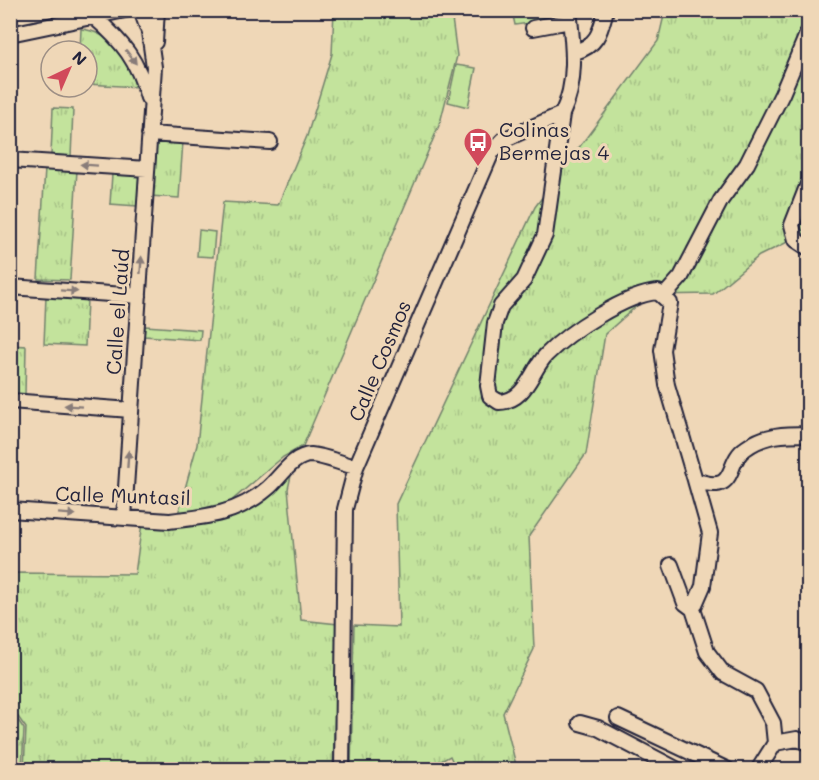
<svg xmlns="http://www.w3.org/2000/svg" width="819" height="780" font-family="Mali,sans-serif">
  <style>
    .grass { fill: url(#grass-tufts); stroke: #72826c; stroke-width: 1.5 }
    .forest { fill: url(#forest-firs); stroke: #72826c; stroke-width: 1.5 }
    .park { fill: #c3e39c; stroke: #72826c; stroke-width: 1.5 }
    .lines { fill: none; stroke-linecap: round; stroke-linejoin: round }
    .minor-casing { stroke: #22223b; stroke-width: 18 }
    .minor { stroke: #efd7b7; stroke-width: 14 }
    .oneway { fill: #887c79 }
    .labels { text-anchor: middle; stroke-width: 6; stroke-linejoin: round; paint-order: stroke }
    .poi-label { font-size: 20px; fill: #22223b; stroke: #efd7b7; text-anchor: start }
    .street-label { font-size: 20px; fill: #22223b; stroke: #efd7b7 }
  </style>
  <defs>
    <pattern id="grass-tufts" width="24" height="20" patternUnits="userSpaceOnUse" patternTransform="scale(1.5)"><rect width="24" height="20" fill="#c3e39c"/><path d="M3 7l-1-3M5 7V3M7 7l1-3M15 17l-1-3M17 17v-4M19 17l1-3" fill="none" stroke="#a7c287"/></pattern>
    <pattern id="forest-firs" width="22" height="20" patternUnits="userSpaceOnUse" patternTransform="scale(1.5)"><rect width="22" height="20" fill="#c3e39c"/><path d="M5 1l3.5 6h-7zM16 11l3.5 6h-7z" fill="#a7c287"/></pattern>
  </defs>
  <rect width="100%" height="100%" fill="#efd7b7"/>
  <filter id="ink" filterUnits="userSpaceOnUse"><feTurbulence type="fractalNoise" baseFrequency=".0167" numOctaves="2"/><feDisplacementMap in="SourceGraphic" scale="12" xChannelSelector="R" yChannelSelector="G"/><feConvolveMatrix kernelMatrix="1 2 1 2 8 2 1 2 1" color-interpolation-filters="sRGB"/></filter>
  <g filter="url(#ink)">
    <path class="grass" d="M 334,11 L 451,11 L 457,56 L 440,123 L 303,446 L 283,457 L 230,502 L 178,514 L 197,445 L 223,202 L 278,205 L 307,136 L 332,54 Z
      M 665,11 L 808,11 L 808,232 L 759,256 L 713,294 L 649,295 L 605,334 L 586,454 L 529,536 L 534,649 L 503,713 L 517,769 L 456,769 L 450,756 L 427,769 L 351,770 L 354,625 L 399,627 L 396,504 L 535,207 L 658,41 Z
      M 81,29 C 113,32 126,60 137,87 L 87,84 L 87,51 L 80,51 Z
      M 53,108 L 73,109 L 71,157 L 51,155 Z
      M 154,139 L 183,141 L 179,198 L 150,196 Z
      M 45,169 L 77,170 L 70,280 L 38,279 Z
      M 112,174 L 139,175 L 137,206 L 110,204 Z
      M 46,296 L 87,299 L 85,346 L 44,344 Z
      M 145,326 L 201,330 L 200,340 L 144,336 Z
      M 10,345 L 26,346 L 25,395 L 11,394 Z
      M 292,471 L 288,489 L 301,620 L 338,624 L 333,769 L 24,769 L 26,728 L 11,707 L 10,573 L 135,574 L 142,523 L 180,527 L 242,511 Z"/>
    <path class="forest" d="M 11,710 L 24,729 L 22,769 L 11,769 Z"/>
    <path class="park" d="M 512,11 L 561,11 L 562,16 L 559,19 L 515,25 Z
      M 456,65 L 476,68 L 468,107 L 448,102 Z
      M 199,230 L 215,232 L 213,257 L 197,256 Z"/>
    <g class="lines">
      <g class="minor-casing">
        <path id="minor" d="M 569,10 C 573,45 578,81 562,114 L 545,235 L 524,280 L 501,306 L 495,323 L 488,386 L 490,396 L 499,402 C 526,401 531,371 546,355 C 569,332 626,294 658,292 L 670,303 L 662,350 L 667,385 L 695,480 C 739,496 724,462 746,448 C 765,434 786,434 808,434
          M 94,17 C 123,42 138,61 148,98
          M 533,28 L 570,21
          M 10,34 L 125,10
          M 155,42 L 157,10
          M 575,52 C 598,45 600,32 606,10
          M 149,134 L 270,142
          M 10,160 L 147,169
          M 808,184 L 792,225 L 796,240 L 808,248
          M 10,287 L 139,296
          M 665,295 L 681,277 L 721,200 L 747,164 L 782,94 L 808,32
          M 10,401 L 131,410
          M 695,480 L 710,533 L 703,586 L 693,609 L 707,652 L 723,673 L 756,691 L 773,723 L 775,743 L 758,770
          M 10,510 L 169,521 C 207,517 238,514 268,488 C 280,478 293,455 311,455 C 325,456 342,464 356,467
          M 124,518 L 154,67 L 149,32 L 141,10
          M 671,565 L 685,603 L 693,609
          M 618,718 L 728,770
          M 580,723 L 598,728 L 678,770
          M 775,743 L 797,739 L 808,743
          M 342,770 L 345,509 L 356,467 L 492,152 L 503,140 L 562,114"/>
      </g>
      <use href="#minor" class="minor"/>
    </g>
    <defs><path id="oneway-solid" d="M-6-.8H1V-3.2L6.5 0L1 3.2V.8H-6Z" transform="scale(1.5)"/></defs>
    <g class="oneway">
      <use href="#oneway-solid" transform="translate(131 57) rotate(53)"/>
      <use href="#oneway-solid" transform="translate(89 165) rotate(-176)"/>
      <use href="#oneway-solid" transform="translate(141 265) rotate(-86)"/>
      <use href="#oneway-solid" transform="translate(69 291) rotate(4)"/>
      <use href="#oneway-solid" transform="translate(73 406) rotate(-176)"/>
      <use href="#oneway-solid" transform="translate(128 459) rotate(-86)"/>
      <use href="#oneway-solid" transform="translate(67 514) rotate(4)"/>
    </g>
  </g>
  <defs>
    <g id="bus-pin" transform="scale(1.5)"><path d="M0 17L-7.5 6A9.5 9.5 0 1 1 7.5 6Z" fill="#d1495b" stroke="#efd7b7"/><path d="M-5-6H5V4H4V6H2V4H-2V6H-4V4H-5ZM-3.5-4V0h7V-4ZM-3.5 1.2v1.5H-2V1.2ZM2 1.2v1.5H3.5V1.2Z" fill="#fff"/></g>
  </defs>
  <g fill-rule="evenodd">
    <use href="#bus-pin" x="478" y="142"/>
  </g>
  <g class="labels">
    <g class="poi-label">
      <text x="499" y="137">Colinas<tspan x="499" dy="23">Bermejas 4</tspan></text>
    </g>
    <g class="street-label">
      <text transform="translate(118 312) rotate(-86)" y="7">Calle el Laúd</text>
      <text transform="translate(380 361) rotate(-67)" y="7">Calle Cosmos</text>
      <text transform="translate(123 496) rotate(2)" y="7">Calle Muntasil</text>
    </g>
  </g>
  <rect width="819" height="780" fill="none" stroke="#efd7b7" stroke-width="36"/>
  <rect x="18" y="18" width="783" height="744" fill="none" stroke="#22223b" stroke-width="2" filter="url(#ink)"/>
  <g transform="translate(69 69) rotate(44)"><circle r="28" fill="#efd7b7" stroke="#9d8f85" stroke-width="1.5"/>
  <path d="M0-4.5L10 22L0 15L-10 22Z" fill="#d1495b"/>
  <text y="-9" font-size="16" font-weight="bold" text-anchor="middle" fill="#22223b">N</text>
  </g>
</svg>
